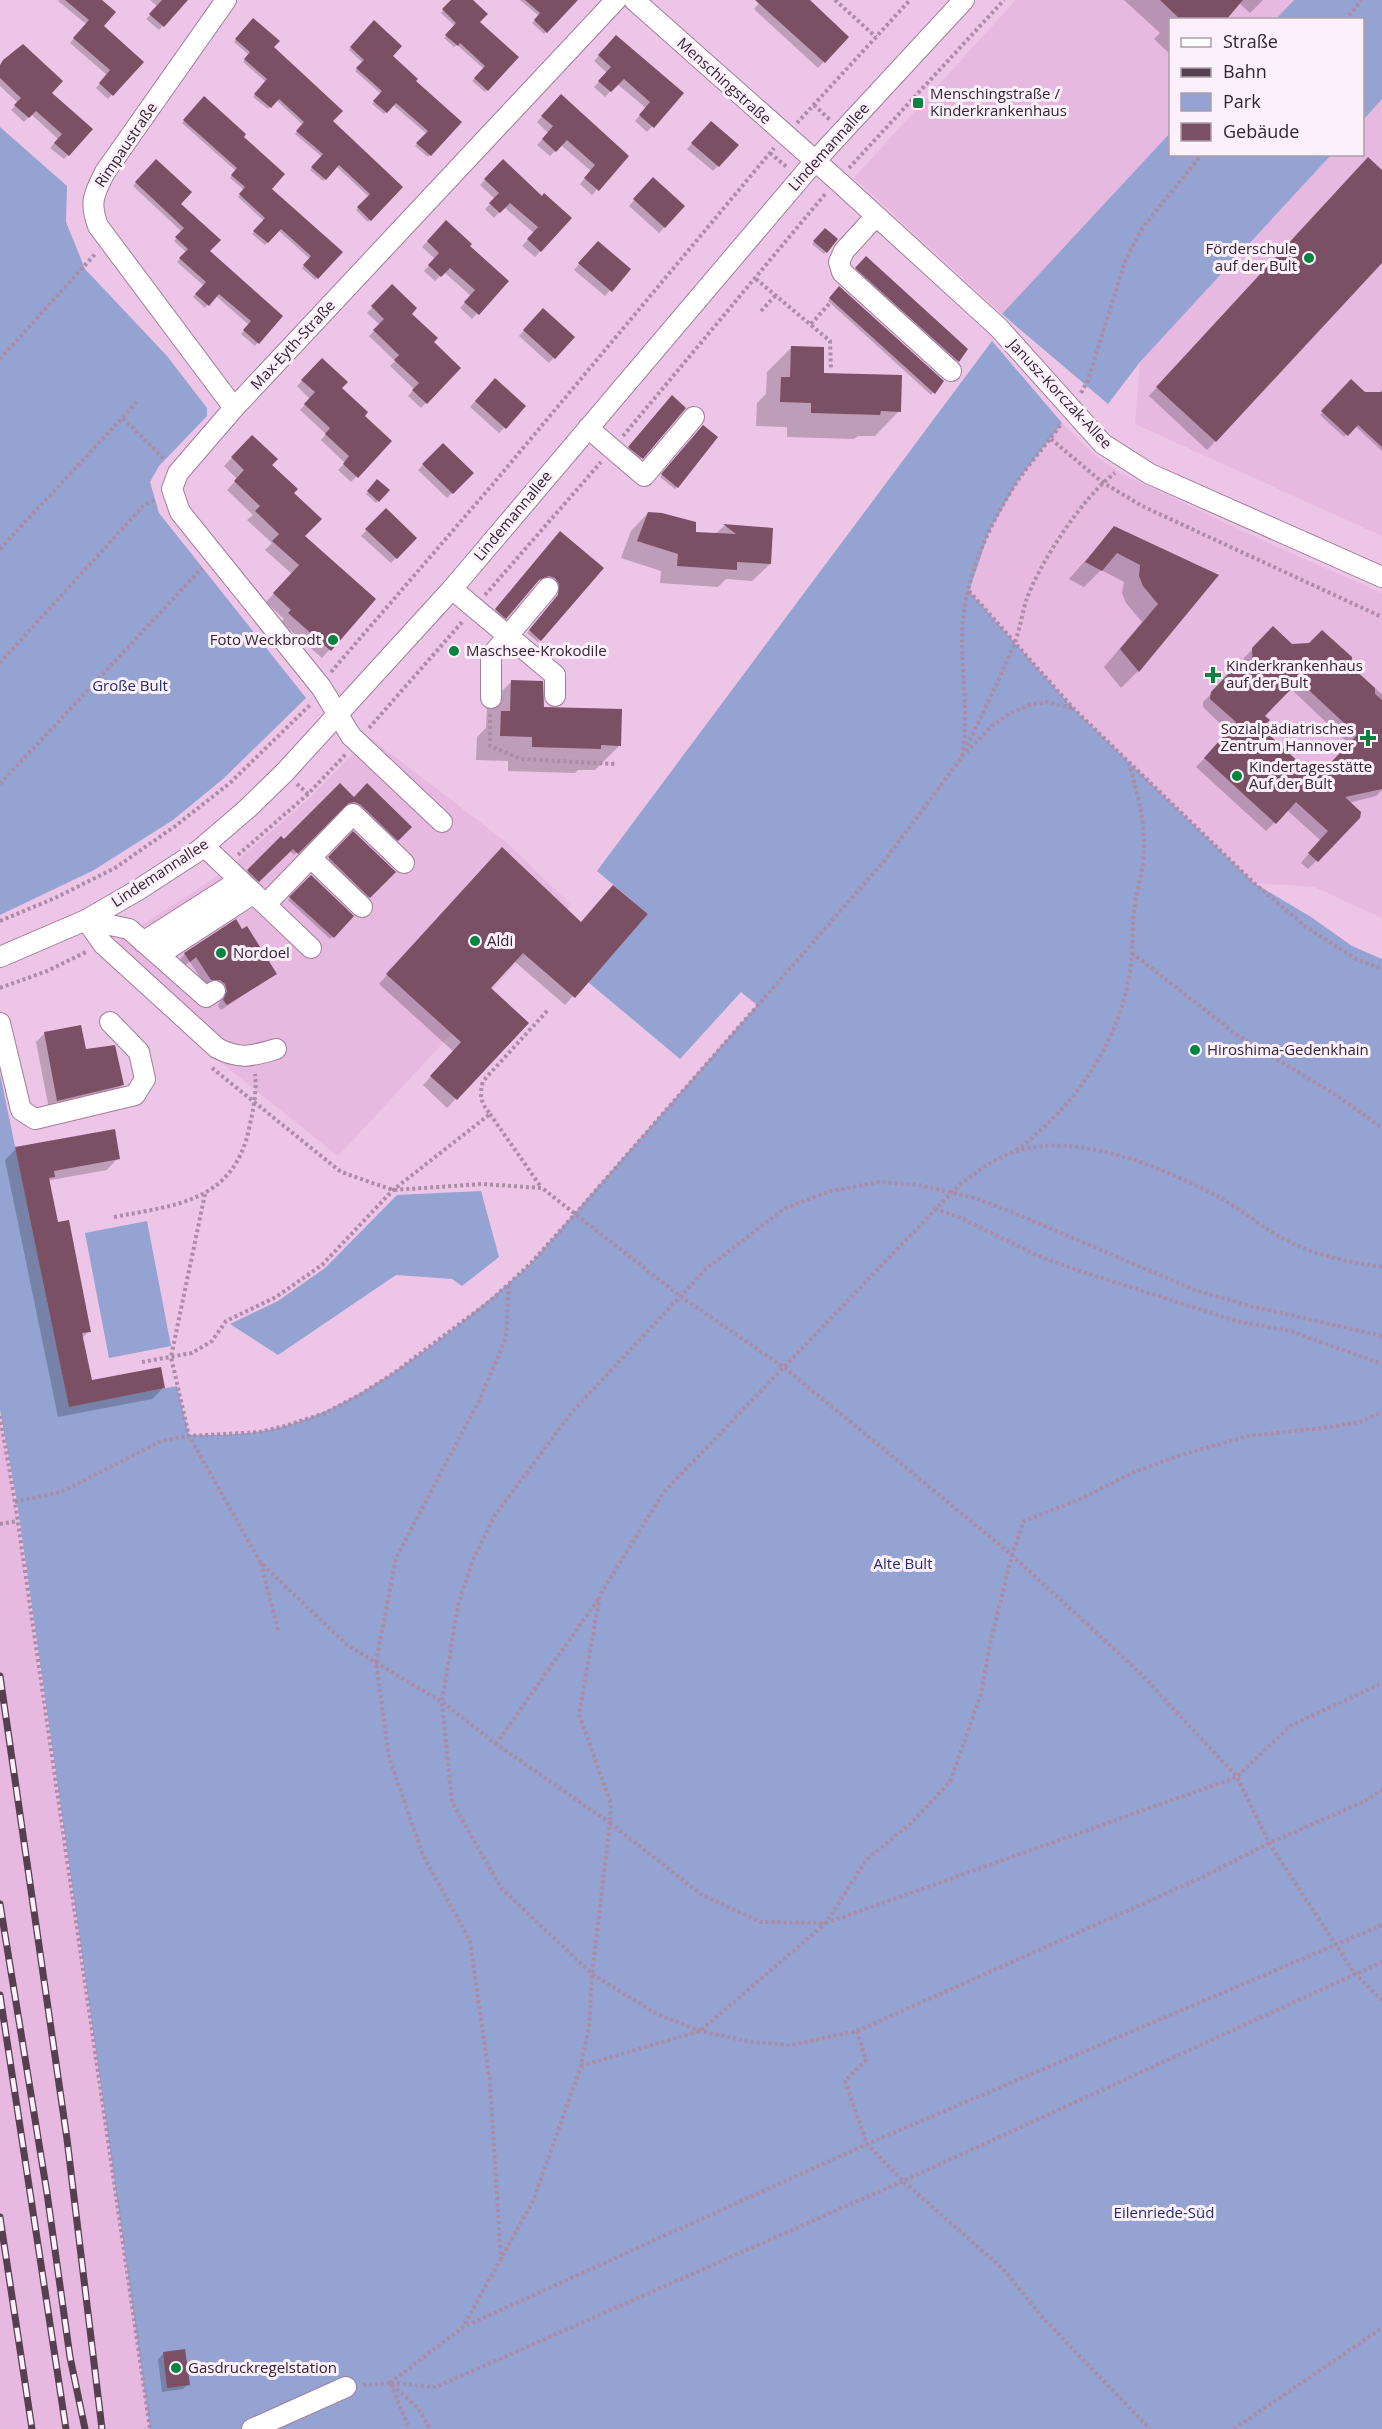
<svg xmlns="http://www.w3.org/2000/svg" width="1382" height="2429" font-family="'Open Sans',sans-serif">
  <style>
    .built { fill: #e7b8e0 }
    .green { fill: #94a3d1 }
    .shadow { fill: #0003; fill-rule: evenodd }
    .building { fill: #7c5064; fill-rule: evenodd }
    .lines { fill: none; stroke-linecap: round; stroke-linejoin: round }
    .minor-casing { stroke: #a27c9c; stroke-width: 22 }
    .path { stroke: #ab8ba6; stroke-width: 4; stroke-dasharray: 3 3; stroke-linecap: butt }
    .minor { stroke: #fff; stroke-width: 20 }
    .rail-casing { stroke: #544051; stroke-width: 7 }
    .rail { stroke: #fcf0fa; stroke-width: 4.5; stroke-dasharray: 14; stroke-linecap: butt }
    .poi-dot { fill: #03843f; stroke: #fcf0fa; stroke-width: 2 }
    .labels { text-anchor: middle; stroke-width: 6; stroke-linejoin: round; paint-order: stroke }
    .street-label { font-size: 15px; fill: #342432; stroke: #fcf0fa }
    .poi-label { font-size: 15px; fill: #342432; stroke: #fcf0fa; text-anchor: start }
    .park-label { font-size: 15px; fill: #222e70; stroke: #fcf0fa }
  </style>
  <rect width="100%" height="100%" fill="#edc5e7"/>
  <path class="built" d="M 1016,0 L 1294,0 L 1276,19 L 1170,20 L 1170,133 L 1002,314 L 854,178 Z
    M 1382,99 L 1382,536 L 1135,424 L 1140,362 L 1331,155 L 1362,154 L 1363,120 Z
    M 1062,423 L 1097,457 L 1120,473 L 1277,547 L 1382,593 L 1382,918 L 1314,887 L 1254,883 L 1073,708 L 968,591 L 989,532 L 1019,479 Z
    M 369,737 L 506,842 L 571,905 L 338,1156 L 208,1052 L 110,946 L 225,871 L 311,797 Z
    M 0,1416 L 15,1502 L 150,2429 L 0,2429 Z"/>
  <path class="green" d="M 1294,0 L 1382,0 L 1382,99 L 1363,120 L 1362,20 L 1276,19 Z
    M 0,127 L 67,186 L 66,222 L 85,269 L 167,356 L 207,408 L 207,416 L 159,466 L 150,482 L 159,513 L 306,698 L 223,779 L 173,820 L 94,870 L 0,915 Z
    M 1170,133 L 1170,154 L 1331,155 L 1140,362 L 1108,404 L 1002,314 Z
    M 992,341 L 1062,423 L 1019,479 L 989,532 L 969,591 L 1073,708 L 1254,883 L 1311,917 L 1352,946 L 1382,959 L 1382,2429 L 150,2429 L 17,1502 L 0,1410 L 0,1074 L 69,1406 L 177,1386 L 189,1435 C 222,1435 253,1435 285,1426 C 340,1410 386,1379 432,1345 C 466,1319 499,1293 530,1264 L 757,1005 L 741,992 L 680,1059 L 588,982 L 648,914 L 597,871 Z
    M 481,1191 L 499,1257 L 462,1286 L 452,1279 L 396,1275 L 278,1355 L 230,1324 L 278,1301 L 325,1268 L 397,1195 Z
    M 147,1221 L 171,1346 L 109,1358 L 85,1233 Z"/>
  <path class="shadow" d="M 60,0 L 100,0 L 102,26 L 142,62 L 108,99 L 96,88 L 107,75 L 70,43 L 86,24 L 58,1 Z
    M 150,0 L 186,0 L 159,30 L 146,19 L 158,7 Z
    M 453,0 L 471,0 L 478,22 L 517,57 L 485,92 L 472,81 L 484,69 L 457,45 L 454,47 L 444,38 L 455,26 L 441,13 Z
    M 520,0 L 576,0 L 544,34 L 532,23 L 539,16 Z
    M 762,0 L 807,0 L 847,37 L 818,68 L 754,9 Z
    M 1124,0 L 1263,0 L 1250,13 L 1239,3 L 1224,20 L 1170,20 L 1170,54 L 1154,39 L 1160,33 Z
    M 253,20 L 272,48 L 331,121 L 401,188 L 368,222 L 356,210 L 369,197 L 336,166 L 323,181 L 310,170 L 322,157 L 295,134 L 303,125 L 276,100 L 268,109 L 253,97 L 266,82 L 243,62 L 249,55 L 234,42 Z
    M 374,22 L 391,56 L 414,81 L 460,122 L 428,157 L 415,146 L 427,134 L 393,105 L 384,114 L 372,104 L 381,94 L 355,71 L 363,63 L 349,50 Z
    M 611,42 L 682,93 L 647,132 L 635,121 L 646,108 L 617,84 L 605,97 L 594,87 L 607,73 L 594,61 Z
    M 22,46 L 50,93 L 68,155 L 64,159 L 50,148 L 58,139 L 31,114 L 24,122 L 11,110 L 18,103 L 0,86 L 0,67 L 14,51 Z
    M 204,98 L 241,137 L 270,189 L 341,252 L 315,280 L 302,268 L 310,259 L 279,231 L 265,245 L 252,234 L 264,221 L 238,197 L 244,190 L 230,178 L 236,171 L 182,123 Z
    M 556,102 L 627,156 L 592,195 L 580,184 L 591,171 L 561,145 L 550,156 L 537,145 L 548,133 L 537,122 Z
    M 706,128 L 737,145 L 713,171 L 687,149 Z
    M 156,161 L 179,204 L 208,251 L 280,316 L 255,346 L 241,334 L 249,325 L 216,296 L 205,308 L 193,297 L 204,286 L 177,262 L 186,252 L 174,241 L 182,232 L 133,186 Z
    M 503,161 L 542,198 L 570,218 L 535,257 L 522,246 L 534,233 L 504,207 L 494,218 L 485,209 L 495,199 L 480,185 Z
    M 1360,167 L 1382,172 L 1382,260 L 1207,450 L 1149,396 Z
    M 648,184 L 683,206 L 659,233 L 629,206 Z
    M 446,222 L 468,246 L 507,281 L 472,319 L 460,308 L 471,296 L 444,272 L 435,281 L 424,271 L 435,259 L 422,247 Z
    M 825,230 L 836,239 L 824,254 L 812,244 Z
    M 593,248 L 629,269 L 605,296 L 574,270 Z
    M 866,258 L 966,349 L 955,363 L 854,271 Z
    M 392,286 L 410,314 L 432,342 L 459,368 L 421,408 L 408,396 L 414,389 L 390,366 L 395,361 L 369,336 L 380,325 L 367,313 Z
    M 839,288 L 942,381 L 931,395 L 828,301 Z
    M 543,310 L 573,337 L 549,363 L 519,336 Z
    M 791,348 L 822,374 L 899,411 L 875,436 L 858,436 L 854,439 L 787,437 L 787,427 L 756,426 L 757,403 L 766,394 L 767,372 Z
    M 322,360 L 340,388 L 363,416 L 390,441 L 351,482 L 338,470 L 345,463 L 321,440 L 326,434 L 300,410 L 310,399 L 297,386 Z
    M 1351,381 L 1364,393 L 1379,393 L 1382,390 L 1382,451 L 1355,426 L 1344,437 L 1320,415 Z
    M 489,386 L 504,428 L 499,433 L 470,407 Z
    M 672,398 L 684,408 L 639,460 L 627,450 Z
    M 703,427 L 677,487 L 675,489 L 660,477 Z
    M 252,437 L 292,493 L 303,536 L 374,600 L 322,658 L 281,622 L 284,619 L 266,602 L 292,574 L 265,550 L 272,543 L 247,520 L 253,515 L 227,490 L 237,479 L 224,466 Z
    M 443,445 L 472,473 L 447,498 L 418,470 Z
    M 378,481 L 388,490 L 376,503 L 366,494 Z
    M 386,510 L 415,538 L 391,563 L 361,536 Z
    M 648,513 L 694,533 L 715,534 L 724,526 L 772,529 L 770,564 L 752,581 L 726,579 L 718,587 L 660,583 L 661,571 L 621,558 L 631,531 Z
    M 1114,528 L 1217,575 L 1138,671 L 1121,688 L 1104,667 L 1142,622 L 1126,603 L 1122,593 L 1124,582 L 1101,570 L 1084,587 L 1069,579 Z
    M 560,533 L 602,569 L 538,642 L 527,633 L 558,594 L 557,586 L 548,578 L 541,578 L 536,582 L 503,620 L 494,612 Z
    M 1273,628 L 1292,646 L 1351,668 L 1382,694 L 1382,790 L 1376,796 L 1348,803 L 1359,818 L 1308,869 L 1301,863 L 1320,840 L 1287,810 L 1266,831 L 1196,767 L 1229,732 L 1203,707 L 1203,702 L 1221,684 L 1245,675 L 1244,658 ZM 1290,688 L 1349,744 L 1316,780 L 1260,729 L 1263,717 Z
    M 512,681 L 543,708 L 620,745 L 595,770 L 578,770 L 575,773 L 508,771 L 508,761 L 476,760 L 477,737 L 486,728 L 487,706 Z
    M 354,799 L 410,827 L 395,842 L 359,807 L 347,804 L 340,808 L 294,855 L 289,850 L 256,883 L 246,873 L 281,838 L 284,841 Z
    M 353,833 L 394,872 L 367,899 L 327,861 Z
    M 493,857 L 580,924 L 646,914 L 565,1005 L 514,961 L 489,988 L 527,1023 L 447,1108 L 423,1085 L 454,1052 L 379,984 Z
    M 311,877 L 352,916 L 330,939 L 288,900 Z
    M 185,954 L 275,974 L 221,1010 L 218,1006 L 222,997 L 220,989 L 205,985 L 190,962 L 184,966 L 180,959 Z
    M 80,1026 L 85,1051 L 122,1085 L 113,1094 L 49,1109 L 36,1042 L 44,1034 Z
    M 16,1149 L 118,1158 L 107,1170 L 51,1180 L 48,1182 L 56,1224 L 89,1331 L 82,1338 L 90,1382 L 163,1388 L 152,1399 L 58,1417 L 5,1160 Z
    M 163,2354 L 188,2384 L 183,2389 L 162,2392 L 158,2359 Z"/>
  <path class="building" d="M 65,0 L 102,0 L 116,12 L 104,26 L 144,62 L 113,96 L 99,83 L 110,70 L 73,38 L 89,20 Z
    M 162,0 L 188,0 L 164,27 L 149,14 Z
    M 451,0 L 473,0 L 488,14 L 480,22 L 519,57 L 488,91 L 474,78 L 485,66 L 460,43 L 458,46 L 445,35 L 456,23 L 442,9 Z
    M 525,0 L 578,0 L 547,33 L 534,20 L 540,13 Z
    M 755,0 L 810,0 L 849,37 L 825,63 Z
    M 1160,0 L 1243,0 L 1226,20 L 1181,20 Z
    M 253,18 L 280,41 L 274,47 L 343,111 L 333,121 L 403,187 L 371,221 L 357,207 L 370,194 L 339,165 L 326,180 L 311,167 L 323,154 L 296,131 L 304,122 L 279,99 L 271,108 L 254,94 L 267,79 L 244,59 L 250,52 L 235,39 Z
    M 374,20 L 402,46 L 393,56 L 418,79 L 416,81 L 462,122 L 431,156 L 416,143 L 428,131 L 396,103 L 387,113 L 373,101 L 382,91 L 356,68 L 364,60 L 350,47 Z
    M 616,35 L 684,93 L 654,128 L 639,115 L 650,102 L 624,79 L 611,92 L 598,81 L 611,67 L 598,55 Z
    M 23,44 L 63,81 L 52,93 L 93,129 L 69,156 L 54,143 L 62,134 L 36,111 L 29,118 L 14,105 L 21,98 L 0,78 L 0,65 L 3,60 Z
    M 561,94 L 629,156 L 599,191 L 584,178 L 595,165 L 567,140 L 556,152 L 542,139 L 553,126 L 541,116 Z
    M 204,96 L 246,134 L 244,137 L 285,174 L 272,189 L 343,252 L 318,279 L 303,265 L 311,256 L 281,229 L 268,243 L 253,231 L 265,218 L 239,194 L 245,187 L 231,175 L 237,168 L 183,120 Z
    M 711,121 L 739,145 L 719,167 L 691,143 Z
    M 1368,157 L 1382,170 L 1382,263 L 1216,442 L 1156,387 Z
    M 156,159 L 192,192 L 181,204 L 221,240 L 210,251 L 283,316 L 259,344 L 243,330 L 251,321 L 219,294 L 209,306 L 195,294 L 206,282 L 179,258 L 188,249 L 175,237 L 184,228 L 135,182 Z
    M 503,159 L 542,196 L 544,193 L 572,218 L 541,252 L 527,239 L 538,227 L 510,203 L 500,213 L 489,203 L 499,193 L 484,179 Z
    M 653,177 L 685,206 L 665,228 L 633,199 Z
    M 446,220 L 472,244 L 470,246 L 509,281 L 479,315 L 464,302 L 475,290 L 450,268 L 441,277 L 428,265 L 439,253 L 427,241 Z
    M 825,228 L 838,239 L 827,253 L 813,241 Z
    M 598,241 L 631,269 L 612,292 L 578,263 Z
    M 866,256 L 968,349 L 959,362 L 855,268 Z
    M 392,284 L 417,308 L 412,314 L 438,338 L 434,342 L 461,368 L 427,404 L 412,390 L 419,383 L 394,360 L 399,355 L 373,330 L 384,319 L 371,306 Z
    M 839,286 L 944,381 L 935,394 L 829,298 Z
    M 543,308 L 575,337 L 555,359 L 523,330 Z
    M 791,346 L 824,347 L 824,373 L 902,375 L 901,412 L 881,411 L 880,415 L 811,413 L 811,403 L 780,402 L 781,377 L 790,377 Z
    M 322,358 L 348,382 L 342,388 L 368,412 L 365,416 L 392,441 L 358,478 L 343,464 L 349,456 L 325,434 L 330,428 L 304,404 L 315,392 L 301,380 Z
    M 495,378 L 526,406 L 506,429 L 475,401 Z
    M 1351,379 L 1365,392 L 1382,392 L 1382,447 L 1358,425 L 1348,436 L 1321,411 Z
    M 672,395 L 686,408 L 643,459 L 628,447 Z
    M 703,425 L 718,437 L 678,488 L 661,474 Z
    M 252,435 L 278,459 L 272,465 L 298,489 L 294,493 L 322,519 L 305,536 L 376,599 L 331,651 L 288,613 L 291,610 L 273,593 L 299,565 L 272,541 L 279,534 L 255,511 L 260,506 L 234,481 L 244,470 L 231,457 Z
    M 443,443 L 474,473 L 453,494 L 422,464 Z
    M 377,479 L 390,490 L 379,502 L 367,491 Z
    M 386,508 L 417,538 L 397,559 L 365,529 Z
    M 648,512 L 662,513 L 696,522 L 696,532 L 736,534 L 723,524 L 773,528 L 771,564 L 737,562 L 737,570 L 677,566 L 678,554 L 637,541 Z
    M 1114,526 L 1219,575 L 1139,672 L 1120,649 L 1158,604 L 1143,586 L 1139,576 L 1140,565 L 1117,553 L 1102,571 L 1085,562 Z
    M 560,531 L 604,568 L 541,641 L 529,630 L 558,595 L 559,584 L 555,578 L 549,576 L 539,580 L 506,619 L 495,609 Z
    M 1273,626 L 1292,644 L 1309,643 L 1322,630 L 1352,657 L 1352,667 L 1375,688 L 1375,694 L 1382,700 L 1382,789 L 1345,797 L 1361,812 L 1360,818 L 1318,862 L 1308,853 L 1328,831 L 1296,802 L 1276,824 L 1204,758 L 1236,722 L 1210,699 L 1211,692 L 1229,673 L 1253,674 L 1252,648 ZM 1299,681 L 1357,735 L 1316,778 L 1262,728 L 1270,720 L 1265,716 Z
    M 511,680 L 543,681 L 544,707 L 622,709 L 621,746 L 601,745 L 601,749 L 532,747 L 532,737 L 500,736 L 501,711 L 510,711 Z
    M 340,783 L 354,797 L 367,783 L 412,827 L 398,841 L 361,805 L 355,802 L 349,803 L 298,854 L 293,849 L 259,882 L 247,870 L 281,836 L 284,839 Z
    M 353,831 L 396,872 L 370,898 L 328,857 Z
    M 502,847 L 581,922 L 613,885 L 648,914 L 575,998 L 523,953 L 491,988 L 529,1023 L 457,1100 L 430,1076 L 461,1042 L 386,974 Z
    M 311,875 L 354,916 L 334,938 L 289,897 Z
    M 236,919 L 242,929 L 247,926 L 277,974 L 227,1005 L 223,1000 L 227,991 L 225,984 L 220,980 L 211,980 L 196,957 L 190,962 L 184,953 Z
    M 81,1025 L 86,1049 L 115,1045 L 124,1085 L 57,1101 L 44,1032 Z
    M 115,1129 L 120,1159 L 54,1171 L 55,1177 L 49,1178 L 58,1222 L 69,1220 L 91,1332 L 82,1333 L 92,1380 L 161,1367 L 165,1388 L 69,1407 L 15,1147 Z
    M 185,2349 L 190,2385 L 167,2388 L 163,2352 Z"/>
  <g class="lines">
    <g class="minor-casing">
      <path id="minor" d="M 226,0 L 105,172 C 94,194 89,202 98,226 L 234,408
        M 634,0 L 838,181 L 999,328 L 1103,444 L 1150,474 L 1382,577
        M 876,216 L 844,251 L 839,262 L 842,272 L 951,371
        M 588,428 L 644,476 L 694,417
        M 452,589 L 555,675 L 555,696
        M 491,698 L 491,656 L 548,588
        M 442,822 L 351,736 L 321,687 L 180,512 L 172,489 L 178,473 L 234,408 L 616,0
        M 204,846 L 311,948
        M 311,858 L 362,907
        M 266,904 L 353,814 L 404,863
        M 86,920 L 103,944 L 217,1048 C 240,1060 252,1056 276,1049
        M 86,920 L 129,929 L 206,997 L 215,991
        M 143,942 L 240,880
        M 159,955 L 254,893
        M 0,957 L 86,920 L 138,890 L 198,851 L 247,809 L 285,772 L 452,589 L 815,161 L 964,0
        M 0,1023 L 21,1110 L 35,1119 L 135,1095 L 145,1079 L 139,1052 L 110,1022
        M 252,2429 L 346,2387"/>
    </g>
    <path class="path" d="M 835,0 L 876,37
      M 1345,20 L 1362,0
      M 814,105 L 830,120
      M 797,123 L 910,0
      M 770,153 L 788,168
      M 849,168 L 1004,0
      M 756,279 L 830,341 L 831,369
      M 761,311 L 776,295
      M 811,324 L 830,303
      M 0,359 L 96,253
      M 1081,393 L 1088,380 L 1126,258 L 1143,227 L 1202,154
      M 123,418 L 165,460
      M 623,436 L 826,193
      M 1051,439 L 1102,482 L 1142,506 L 1382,617
      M 0,549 L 137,402
      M 969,591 L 1073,708 L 1254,883 L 1305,926 L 1356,959 L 1382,969
      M 485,595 L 601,462
      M 0,663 L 143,506 L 156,499
      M 331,672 L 493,484 L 774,148
      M 1380,698 L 1382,696
      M 490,714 L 490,746 L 521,759 L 615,764
      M 369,728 L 463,621
      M 965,751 C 981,715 1000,679 1015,642 C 1020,628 1022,615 1026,601 C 1038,565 1084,495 1115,473
      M 962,756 C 970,710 959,665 963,619 C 968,570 992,519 1019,479 C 1032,460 1048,443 1061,424
      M 0,784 L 202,568
      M 297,784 L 308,794
      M 238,855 L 308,794 L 346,754
      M 0,921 L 55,898 L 115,868 L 174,827 L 230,783 L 311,704
      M 1132,953 L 1237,1035 L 1336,1095 L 1382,1128
      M 0,988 L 47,971 L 88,951
      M 212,1068 L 341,1172 L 393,1190 L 482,1184 L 542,1188 L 680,1296 L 785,1368 L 1012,1555 L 1142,1675 L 1237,1777 L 1269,1843 L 1355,1974 L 1382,2000
      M 490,1114 L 541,1187
      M 1016,1150 C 1072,1110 1117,1046 1129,977 C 1134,953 1131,928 1135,904 C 1137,890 1141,877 1143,863 C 1147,829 1139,797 1129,764
      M 205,1194 L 171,1357 L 189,1436 L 261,1563 L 347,1645 L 442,1702 L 496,1744 L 610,1823 L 592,1974 L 589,2027 L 581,2066 L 533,2201 L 463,2327
      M 935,1209 L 961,1218 L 1036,1255 L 1074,1269 L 1236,1321 L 1290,1331 L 1382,1364
      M 114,1217 C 176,1205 233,1202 249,1129 C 253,1110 257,1093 255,1074
      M 1382,1267 C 1349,1262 1316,1256 1286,1240 C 1263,1228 1243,1211 1221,1198 C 1166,1169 1079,1131 1017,1151 C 992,1159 971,1175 952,1192 L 663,1493 L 600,1595 L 579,1714 L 611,1804 L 610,1823 L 702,1895 L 761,1922 L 826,1923 L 1237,1777 L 1290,1726 L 1382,1683
      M 1382,1336 L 1250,1306 L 1195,1290 L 1007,1210 L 978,1199 L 919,1185 L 879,1182 L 831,1191 L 785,1208 L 707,1268 L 572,1412 L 495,1515 L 472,1562 L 458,1605 L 442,1702 L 452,1802 L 501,1888 L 592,1974 L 657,2014 L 700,2031 L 751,2042 L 791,2045 L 857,2031 L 1203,1877 L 1269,1843 L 1363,1802 L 1382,1790
      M 142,1362 L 192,1353 L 212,1341 L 226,1321 L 276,1297 L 322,1265 L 393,1190 L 490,1114 C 481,1103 479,1096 483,1081 L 548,1010
      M 0,1416 L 15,1502 L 150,2429
      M 15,1502 L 61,1492 L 161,1441 L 189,1436 L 260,1432 L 285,1426 L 325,1413 L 361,1394 L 394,1373 L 490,1301 L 530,1264 L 576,1213 L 885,860 L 962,757 L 991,727 L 1010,713 L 1029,705 L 1047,702 L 1073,708
      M 0,1524 L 18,1521
      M 261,1563 L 278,1630
      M 496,1744 L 599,1598
      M 857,2031 L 866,2060 L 845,2081 L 867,2144 L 903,2181 L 1003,2269 L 1043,2318 L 1150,2429
      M 581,2066 L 700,2031 L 826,1923 L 866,1860 L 911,1823 L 950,1782 L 981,1694 L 990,1644 L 1012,1555 L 1024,1521 L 1085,1497 L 1132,1473 L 1177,1456 L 1248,1436 L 1323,1428 L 1360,1422 L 1382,1412
      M 501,2260 L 490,2083 L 470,1941 L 423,1855 L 389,1757 L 376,1662 L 396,1558 L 480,1399 L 506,1338 L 509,1284
      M 390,2383 L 463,2327 L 867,2144 L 1382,1925
      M 391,2383 L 436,2387 L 903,2181 L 1382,1962
      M 391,2384 L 409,2429
      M 363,2385 L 390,2383 L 418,2408 L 430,2429
      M 1234,2429 L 1382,2328"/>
    <use href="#minor" class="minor"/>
    <g class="rail-casing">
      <path id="rail" d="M 0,1676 L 67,2139 L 102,2429
        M 0,1904 L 47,2193 L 70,2357 L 85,2429
        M 0,1995 L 66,2429
        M 0,2217 L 32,2429"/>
    </g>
    <use href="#rail" class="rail"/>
  </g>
  <g class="poi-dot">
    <rect x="912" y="97" width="12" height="12" rx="3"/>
    <circle cx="1309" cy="258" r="6"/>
    <circle cx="333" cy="640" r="6"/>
    <circle cx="454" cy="651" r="6"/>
    <path d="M1210 666h6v6h6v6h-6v6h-6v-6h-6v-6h6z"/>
    <path d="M1365 729h6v6h6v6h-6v6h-6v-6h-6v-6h6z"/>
    <circle cx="1237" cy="776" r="6"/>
    <circle cx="475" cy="941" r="6"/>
    <circle cx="221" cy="953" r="6"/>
    <circle cx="1195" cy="1050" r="6"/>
    <circle cx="176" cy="2368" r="6"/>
  </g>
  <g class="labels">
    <g class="street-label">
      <text transform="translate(724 81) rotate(42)" y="5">Menschingstraße</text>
      <text transform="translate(126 145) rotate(-56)" y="5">Rimpaustraße</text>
      <text transform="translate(829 147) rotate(-48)" y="5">Lindemannallee</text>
      <text transform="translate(293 345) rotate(-47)" y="5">Max-Eyth-Straße</text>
      <text transform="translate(1060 394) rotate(47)" y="5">Janusz-Korczak-Allee</text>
      <text transform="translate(513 516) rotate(-50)" y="5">Lindemannallee</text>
      <text transform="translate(160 873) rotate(-33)" y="5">Lindemannallee</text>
    </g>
    <g class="poi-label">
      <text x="930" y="99">Menschingstraße /<tspan x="930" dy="17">Kinderkrankenhaus</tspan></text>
      <text x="1297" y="254" text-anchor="end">Förderschule<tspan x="1297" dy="17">auf der Bult</tspan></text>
      <text x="321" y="645" text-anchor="end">Foto Weckbrodt</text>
      <text x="466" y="656">Maschsee-Krokodile</text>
      <text x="1226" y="671">Kinderkrankenhaus<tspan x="1226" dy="17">auf der Bult</tspan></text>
      <text x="1354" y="734" text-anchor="end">Sozialpädiatrisches<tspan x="1354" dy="17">Zentrum Hannover</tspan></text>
      <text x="1249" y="772">Kindertagesstätte<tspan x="1249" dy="17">Auf der Bult</tspan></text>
      <text x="487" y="946">Aldi</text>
      <text x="233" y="958">Nordoel</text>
      <text x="1207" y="1055">Hiroshima-Gedenkhain</text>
      <text x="188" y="2373">Gasdruckregelstation</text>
    </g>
    <g class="park-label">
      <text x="130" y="691">Große Bult</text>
      <text x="903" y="1569">Alte Bult</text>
      <text x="1164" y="2218">Eilenriede-Süd</text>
    </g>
  </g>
  <rect x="1169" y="18" width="195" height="138" fill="#fcf0fa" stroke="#ac9eaa" stroke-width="1.5"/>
  <rect x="1181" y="38" width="30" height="9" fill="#ffffff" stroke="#ac9eaa" stroke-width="1.5"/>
  <text x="1223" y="48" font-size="18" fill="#342432">Straße</text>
  <rect x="1181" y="68" width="30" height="9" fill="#544051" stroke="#ac9eaa" stroke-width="1.5"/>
  <text x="1223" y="78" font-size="18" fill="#342432">Bahn</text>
  <rect x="1181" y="93" width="30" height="18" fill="#94a3d1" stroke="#ac9eaa" stroke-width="1.5"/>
  <text x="1223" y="108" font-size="18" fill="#342432">Park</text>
  <rect x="1181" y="123" width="30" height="18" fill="#7c5064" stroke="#ac9eaa" stroke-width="1.5"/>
  <text x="1223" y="138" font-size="18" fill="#342432">Gebäude</text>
</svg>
